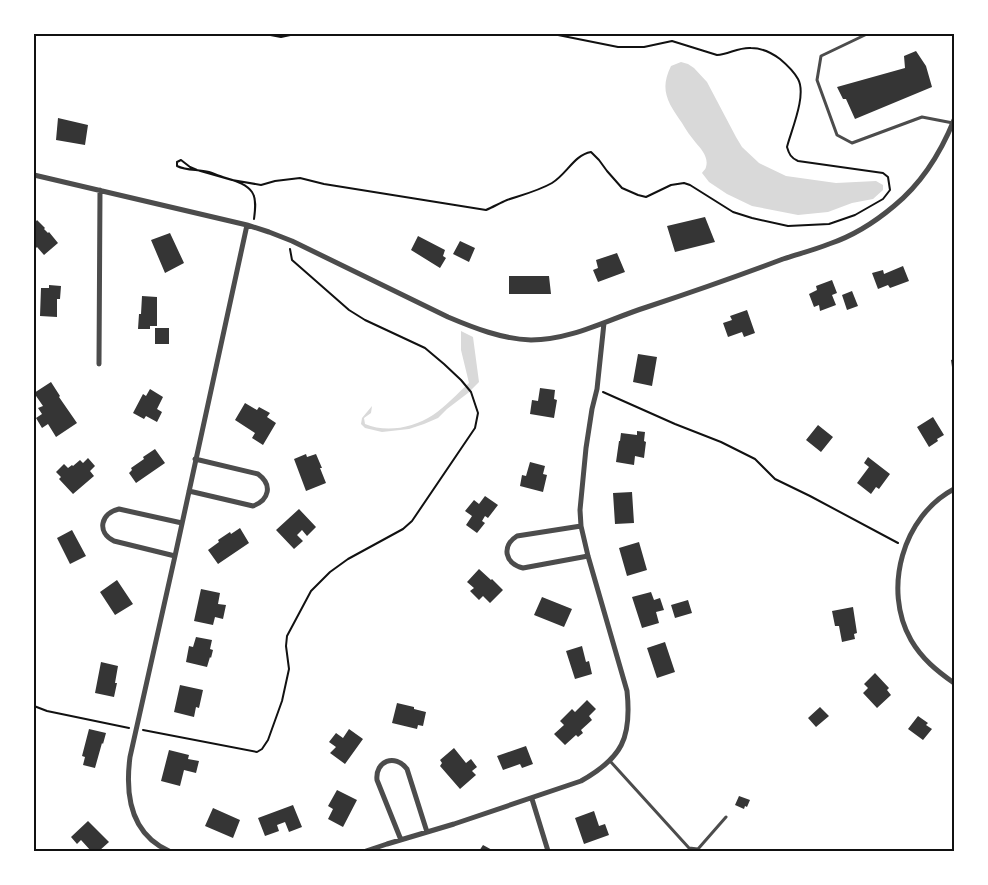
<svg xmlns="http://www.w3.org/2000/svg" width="988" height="885" font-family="Barlow,sans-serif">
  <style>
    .water { fill: #d9d9d9 }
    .building { fill: #353535 }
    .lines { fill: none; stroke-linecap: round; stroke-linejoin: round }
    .path { stroke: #111; stroke-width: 2 }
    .service { stroke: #4c4c4c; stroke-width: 3 }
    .minor { stroke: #4c4c4c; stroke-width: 5 }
    .neatline { fill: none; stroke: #111; stroke-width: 2 }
  </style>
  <rect width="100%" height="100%" fill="#fff"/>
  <path class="water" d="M 681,62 L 688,64 L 694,68 L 707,82 L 736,137 L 742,147 L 759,163 L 786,176 L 836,183 L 876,181 L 883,185 L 883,190 L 873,199 L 852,203 L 828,212 L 798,215 L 752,206 L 727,194 L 709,182 L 702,173 C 703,171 706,169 706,167 C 709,157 701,149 696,143 C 691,137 686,130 682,123 C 668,103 659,90 671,66 Z
    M 461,331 L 473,337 L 479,382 L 468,393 L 447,409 L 438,418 L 424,424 L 409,429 L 382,432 L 365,428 L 361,424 L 362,418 L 372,406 L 371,413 L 364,418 L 365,424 C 386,433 413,428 433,415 C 445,407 458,393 469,383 L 461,350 Z"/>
  <path class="building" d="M 916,51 L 926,66 L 932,87 L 855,119 L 846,99 L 843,99 L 837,87 L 905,68 L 904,56 Z
    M 58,118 L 88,125 L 85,145 L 56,140 Z
    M 705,217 L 715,242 L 675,252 L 667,226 Z
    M 37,220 L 45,228 L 44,229 L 48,233 L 49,232 L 58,243 L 44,255 L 37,247 L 36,248 L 34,246 L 34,224 Z
    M 170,233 L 184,263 L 165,273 L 151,240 Z
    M 418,236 L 445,250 L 443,256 L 446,258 L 440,268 L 411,250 Z
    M 460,241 L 475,248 L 469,262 L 453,254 Z
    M 617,253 L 625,272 L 598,282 L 593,270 L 598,268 L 596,260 Z
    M 903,266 L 909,281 L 890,288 L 888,285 L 878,289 L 872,273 L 883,270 L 884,274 Z
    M 509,276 L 549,276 L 551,294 L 509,294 Z
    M 832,280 L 837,293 L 832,295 L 836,305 L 820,311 L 819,305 L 814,307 L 809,294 L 817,290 L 816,286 Z
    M 49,285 L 61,286 L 60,299 L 57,299 L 57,317 L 40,316 L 41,288 L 49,288 Z
    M 852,291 L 858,306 L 847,310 L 842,295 Z
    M 142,296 L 157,297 L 157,326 L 150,326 L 150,329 L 138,329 L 139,314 L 141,314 Z
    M 747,310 L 755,333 L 744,337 L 742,332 L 728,337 L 723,323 L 732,320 L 730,316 Z
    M 155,328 L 169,328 L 169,344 L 155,344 Z
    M 638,354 L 657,357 L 652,386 L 633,382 Z
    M 954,359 L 954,374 L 953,374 L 951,360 Z
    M 51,382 L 60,396 L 59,397 L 77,423 L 56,437 L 48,424 L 42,428 L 36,418 L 42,414 L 38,408 L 43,406 L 34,393 Z
    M 540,388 L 555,390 L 554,399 L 557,400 L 554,418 L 530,414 L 532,400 L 538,401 Z
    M 150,389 L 163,397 L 157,409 L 162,412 L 157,422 L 146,416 L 144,419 L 133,413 L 143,394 L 146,396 Z
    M 245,403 L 257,410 L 259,407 L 270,413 L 267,417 L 276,423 L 263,445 L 252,438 L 255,433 L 235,420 Z
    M 933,417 L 944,435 L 937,439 L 938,441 L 929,447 L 917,427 Z
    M 818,425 L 833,437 L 821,452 L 806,440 Z
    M 637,431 L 645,432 L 644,441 L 646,442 L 644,458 L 635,456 L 634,465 L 616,462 L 619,441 L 620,441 L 621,433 L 637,435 Z
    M 155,449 L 165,463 L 136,483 L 129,473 L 132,470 L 131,468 L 144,459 L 143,457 Z
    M 306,454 L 307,457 L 316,454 L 322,468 L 320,468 L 326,483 L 306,491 L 294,459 Z
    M 868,457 L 890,474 L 879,489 L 876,487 L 871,494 L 857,483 L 869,467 L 864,463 Z
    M 88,458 L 95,466 L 90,471 L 94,476 L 73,494 L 59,479 L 61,477 L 56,472 L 64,464 L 68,468 L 72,465 L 73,466 L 80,460 L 83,463 Z
    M 530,462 L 545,466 L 543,474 L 547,475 L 543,492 L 520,486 L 522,475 L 526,476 Z
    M 632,492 L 634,523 L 615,524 L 613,493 Z
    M 485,496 L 498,505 L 488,518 L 485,516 L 482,521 L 485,523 L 477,533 L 466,525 L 472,516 L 465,511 L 474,500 L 479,504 Z
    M 299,509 L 316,527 L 307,536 L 302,530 L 297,535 L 303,541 L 294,549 L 276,530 Z
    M 240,528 L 249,543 L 218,564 L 208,550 L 219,542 L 218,540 L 230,532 L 231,534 Z
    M 72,530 L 86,556 L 70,564 L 57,538 Z
    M 639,542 L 647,570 L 627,576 L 619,548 Z
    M 479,569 L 491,580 L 492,579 L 503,590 L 490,603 L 483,596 L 479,600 L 470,591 L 474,588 L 467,582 Z
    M 117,580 L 133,604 L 115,615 L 100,592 Z
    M 201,589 L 220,593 L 218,604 L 226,605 L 223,619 L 215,617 L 213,625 L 194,621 Z
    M 651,592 L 654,600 L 660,598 L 664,610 L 656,612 L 659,623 L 642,628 L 632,597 Z
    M 542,597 L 572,609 L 564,627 L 534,615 Z
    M 688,600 L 692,613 L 675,618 L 671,605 Z
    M 853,607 L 857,633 L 854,634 L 855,639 L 842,642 L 839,626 L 835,626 L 832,611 Z
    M 196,637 L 212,640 L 210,649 L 213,650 L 211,658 L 210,657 L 207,667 L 186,662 L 189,646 L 193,647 Z
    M 665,642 L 675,672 L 657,678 L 647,648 Z
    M 582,646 L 586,662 L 589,661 L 592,674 L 575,679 L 566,651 Z
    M 101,662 L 118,666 L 115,683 L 117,683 L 114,697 L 95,693 Z
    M 875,673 L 889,688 L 887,690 L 891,695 L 877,708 L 863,693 L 868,688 L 864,684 Z
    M 180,685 L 203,690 L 199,708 L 196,707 L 194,717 L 174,712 Z
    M 587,700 L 596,709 L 589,716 L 592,720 L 581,730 L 583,733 L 578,737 L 576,735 L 565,745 L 554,734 L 564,725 L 560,721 L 572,709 L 575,712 Z
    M 397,703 L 414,707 L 414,709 L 426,712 L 423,726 L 418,725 L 417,729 L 392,723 Z
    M 820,707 L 829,716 L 816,727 L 808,718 Z
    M 918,716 L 928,723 L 926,725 L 932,729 L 923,740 L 908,729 Z
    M 89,729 L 106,733 L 103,744 L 102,743 L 95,768 L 83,765 L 85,757 L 82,756 Z
    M 349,729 L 363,739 L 345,764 L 330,753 L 336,747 L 329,742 L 336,733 L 343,738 Z
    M 526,746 L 533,764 L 522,768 L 520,764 L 503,770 L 497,756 Z
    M 454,748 L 466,763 L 471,759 L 477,767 L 472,771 L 476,775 L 460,789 L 440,766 L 442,763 L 440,760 Z
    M 169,750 L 189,755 L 188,759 L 199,761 L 196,773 L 184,770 L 180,786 L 161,781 Z
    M 337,790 L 357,800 L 343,827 L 328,819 L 333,809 L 328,806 Z
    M 739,796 L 750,800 L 747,807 L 745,806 L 744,809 L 735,805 Z
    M 293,805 L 302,827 L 289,832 L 285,822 L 277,825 L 279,831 L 265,836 L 258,818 Z
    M 213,808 L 240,820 L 233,838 L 205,826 Z
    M 594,811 L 599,826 L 605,824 L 609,835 L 584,844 L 575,818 Z
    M 88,821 L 109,842 L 99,851 L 91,851 L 81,840 L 77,844 L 71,837 Z
    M 483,845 L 494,851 L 479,851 Z"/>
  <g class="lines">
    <path class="path" d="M 265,34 L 281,37 L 295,34
      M 254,219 C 255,211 257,199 252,192 C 245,182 230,180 220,176 C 216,175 213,173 209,172 C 198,169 187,171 177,166 L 177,162 L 181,160 L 190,167 L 197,170 L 232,180 L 261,185 L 275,181 L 300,178 L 324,184 L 486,210 C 493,207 500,203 507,200 C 522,195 538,191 552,183 C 567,174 574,155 591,152 L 599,160 L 607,171 L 622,188 L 638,195 L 646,197 L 671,185 L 684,183 L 690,185 L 733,212 L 752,218 L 788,226 L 829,224 L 855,215 L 883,199 L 890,190 L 888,177 L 883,173 L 798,161 C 791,158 789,154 787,147 C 791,131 807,95 798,79 C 794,72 786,64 780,59 C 772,53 762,48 751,48 C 739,47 729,54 717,55 L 672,41 L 644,47 L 618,47 L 553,34
      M 603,392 L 675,424 L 721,442 L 755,459 L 775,479 L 810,496 L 898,543
      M 34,635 L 34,647
      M 34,706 L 47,711 L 129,728
      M 143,730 L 257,752 L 262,749 L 268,740 L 282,701 L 289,669 L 286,646 L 287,636 L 311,591 L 330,572 L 348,559 L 403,529 L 412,521 L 475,428 L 478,413 L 471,392 L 461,380 L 444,364 L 425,348 L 365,320 L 349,310 L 292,260 L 290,249"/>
    <path class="service" d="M 867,34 L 821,56 L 817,80 L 837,135 L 852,143 L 922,117 L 953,123
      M 610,761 L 689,848 L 698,849 L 726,817"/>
    <path class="minor" d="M 34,175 L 247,225 L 269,232 L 292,241 L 448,317 C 474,328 502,339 531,340 C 572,340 609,319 647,307 C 692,292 738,276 783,259 C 798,254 814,250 829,244 C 853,236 875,222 894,206 C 921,184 941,152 954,120
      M 99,364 L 100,190
      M 954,489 C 903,516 882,589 911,640 C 922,659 937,671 954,683
      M 189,491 L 253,506 C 269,500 273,485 258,474 L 195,459
      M 581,526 L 517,536 C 501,546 505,564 523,568 L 588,556
      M 175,556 L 114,541 C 96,532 101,513 119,509 L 182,523
      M 532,799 L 548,851
      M 401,840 L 377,780 C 375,761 395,753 407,769 L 427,832
      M 169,851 C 131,834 125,795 130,757 L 175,556 L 247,225
      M 366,851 L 387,844 L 454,824 L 581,781 C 622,758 632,738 627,691 L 588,556 L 581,526 L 580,510 L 586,448 L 592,409 L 597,389 L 604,323"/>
  </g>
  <rect width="988" height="885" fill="none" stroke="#ffffff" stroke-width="70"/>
  <rect x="35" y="35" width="918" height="815" class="neatline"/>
</svg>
